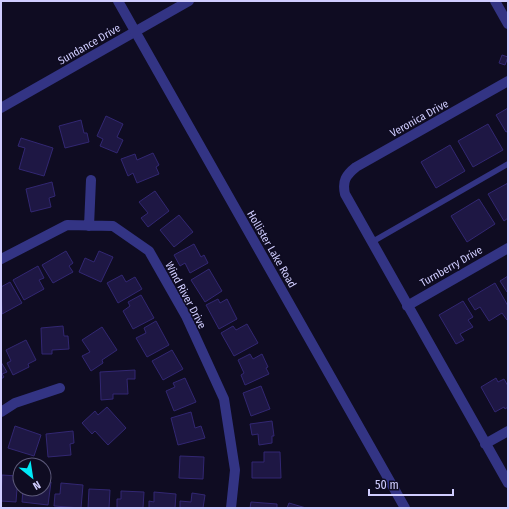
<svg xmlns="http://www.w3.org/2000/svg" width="509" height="509" font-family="'Fira Sans Condensed',sans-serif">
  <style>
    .building { fill: #1e1744; stroke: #322772 }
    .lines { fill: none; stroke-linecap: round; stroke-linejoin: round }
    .service { stroke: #333484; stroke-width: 5.5 }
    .minor { stroke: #333484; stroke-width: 10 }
    .tertiary { stroke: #333484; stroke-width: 10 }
    .labels { text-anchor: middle; stroke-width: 3.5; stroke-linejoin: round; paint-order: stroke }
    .street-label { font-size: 11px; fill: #d0cdff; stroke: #0f0c22 }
  </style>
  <rect width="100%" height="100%" fill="#0f0c22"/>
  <path class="building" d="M 502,55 L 508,57 L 505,65 L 499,63 Z
    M 508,108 L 508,131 L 506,132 L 496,115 Z
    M 106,116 L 123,124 L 117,137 L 123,140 L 117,153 L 100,146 L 103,139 L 97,136 Z
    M 81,120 L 84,133 L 87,133 L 89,142 L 65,148 L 59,126 Z
    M 488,124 L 503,150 L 473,167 L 458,141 Z
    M 21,138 L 53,148 L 44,176 L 19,169 L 25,148 L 18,146 Z
    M 450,145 L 465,171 L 436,188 L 421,162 Z
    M 153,153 L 159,165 L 156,167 L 159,174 L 137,183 L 133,173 L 128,176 L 121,159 L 135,154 L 137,160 Z
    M 52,182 L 55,196 L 49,198 L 51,207 L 31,212 L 26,189 Z
    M 508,183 L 508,218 L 504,221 L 488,194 Z
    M 155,191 L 169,211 L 148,227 L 141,218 L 148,213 L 139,202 Z
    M 479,199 L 495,224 L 467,242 L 451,216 Z
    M 179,215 L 193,232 L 174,247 L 160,230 Z
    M 194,244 L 201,257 L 204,255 L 208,263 L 190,273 L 185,263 L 180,266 L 174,255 Z
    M 66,251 L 73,263 L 69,266 L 73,272 L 53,283 L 42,265 Z
    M 99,251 L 113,257 L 101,282 L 79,272 L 85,258 L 94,262 Z
    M 38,266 L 44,278 L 39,280 L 44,289 L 24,300 L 13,280 Z
    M 209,269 L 222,291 L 205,302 L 191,280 Z
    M 122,275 L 126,282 L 135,277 L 142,289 L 118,303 L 107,283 Z
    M 508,276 L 508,292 L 507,292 L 500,281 Z
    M 10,282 L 22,303 L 2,314 L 1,287 Z
    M 495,283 L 508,306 L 508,319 L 507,320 L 502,313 L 489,321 L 480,307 L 475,310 L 468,299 Z
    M 141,295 L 154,318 L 133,329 L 123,311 L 130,306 L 128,302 Z
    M 218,299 L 220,303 L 227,299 L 237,319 L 219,329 L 206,305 Z
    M 463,301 L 473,317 L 468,320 L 473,327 L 460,334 L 464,340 L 456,344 L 439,315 Z
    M 156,321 L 169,345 L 147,357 L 136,338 L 146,333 L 144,328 Z
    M 247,324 L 258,343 L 234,356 L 221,333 L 233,326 L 236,330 Z
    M 63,326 L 64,336 L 68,336 L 69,349 L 52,350 L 52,354 L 42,354 L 41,328 Z
    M 102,327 L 117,350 L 102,360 L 103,363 L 91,371 L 82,356 L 90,352 L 82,340 Z
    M 26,340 L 36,360 L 28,364 L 29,367 L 13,375 L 7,363 L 11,361 L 6,350 Z
    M 172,350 L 183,369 L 163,380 L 152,361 Z
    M 250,354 L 253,359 L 262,354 L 268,367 L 266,368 L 269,374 L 245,385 L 241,375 L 244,373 L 238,360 Z
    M 1,362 L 7,372 L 2,374 L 4,377 L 1,379 Z
    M 135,370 L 135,379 L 127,379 L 128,394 L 113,394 L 113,399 L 101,400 L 100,372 Z
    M 185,378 L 196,402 L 174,411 L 166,391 L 175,387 L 173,383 Z
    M 496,378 L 498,382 L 504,379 L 508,386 L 508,407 L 505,409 L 504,407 L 495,412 L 481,387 Z
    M 261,386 L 270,409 L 251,416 L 243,393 Z
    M 107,407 L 126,428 L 108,445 L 95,431 L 92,434 L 82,423 L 95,411 L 98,415 Z
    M 191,412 L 195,428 L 201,426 L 205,438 L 178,445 L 171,418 Z
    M 272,421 L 274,436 L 272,436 L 272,443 L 259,445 L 258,434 L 252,435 L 250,424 Z
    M 15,426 L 41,435 L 34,456 L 8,448 Z
    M 73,431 L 74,443 L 70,444 L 71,455 L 48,457 L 46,434 Z
    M 264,452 L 280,452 L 281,478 L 252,478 L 252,462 L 264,462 Z
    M 180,456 L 204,457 L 203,479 L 179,478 Z
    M 2,475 L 18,476 L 16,502 L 1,501 Z
    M 44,481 L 51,482 L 48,505 L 22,502 L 23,489 L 44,489 Z
    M 61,483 L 83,485 L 81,508 L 54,506 L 55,494 L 60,494 Z
    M 89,489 L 110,490 L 109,508 L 88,508 Z
    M 121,491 L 144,492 L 143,508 L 117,508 L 117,499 L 121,499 Z
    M 154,492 L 176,494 L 175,508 L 149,508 L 149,501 L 154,502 Z
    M 192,493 L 205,495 L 203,508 L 180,508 L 180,501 L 191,502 Z
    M 251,502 L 277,504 L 277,508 L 250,508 Z
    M 289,503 L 306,508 L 287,508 Z"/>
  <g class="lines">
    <path class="service" d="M 372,242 L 508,164"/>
    <path class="minor" d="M 495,1 L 508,24
      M 508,81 L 356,167 C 346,175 342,181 345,194 L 508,483
      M 1,108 L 189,1
      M 89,226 L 91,180
      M 1,259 L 67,225 L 113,226 L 149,251 L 186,316 L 224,399 L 235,470 L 231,508
      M 407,306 L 508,248
      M 1,412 L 15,403 L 60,388
      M 485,444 L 508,431"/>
    <path class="tertiary" d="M 118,1 L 405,508"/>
  </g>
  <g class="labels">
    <g class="street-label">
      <text transform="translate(89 44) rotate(-30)" y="4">Sundance Drive</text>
      <text transform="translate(419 118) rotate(-29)" y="4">Veronica Drive</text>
      <text transform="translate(272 249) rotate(60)" y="4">Hollister Lake Road</text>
      <text transform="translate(451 266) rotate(-30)" y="4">Turnberry Drive</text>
      <text transform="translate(186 295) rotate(62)" y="4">Wind River Drive</text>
    </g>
  </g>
  <rect width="509" height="509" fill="none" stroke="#d0cdff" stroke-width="4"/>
  <g transform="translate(32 477) rotate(150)"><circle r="19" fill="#0f0c22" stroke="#5c597a"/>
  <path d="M0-3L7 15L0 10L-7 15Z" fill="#00eaf8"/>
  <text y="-6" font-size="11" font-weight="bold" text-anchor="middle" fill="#d0cdff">N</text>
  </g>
  <path d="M369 489v6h84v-6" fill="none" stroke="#d0cdff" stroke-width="2"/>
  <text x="375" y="489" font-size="12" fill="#d0cdff" stroke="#0f0c22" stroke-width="3" paint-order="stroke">50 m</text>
</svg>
